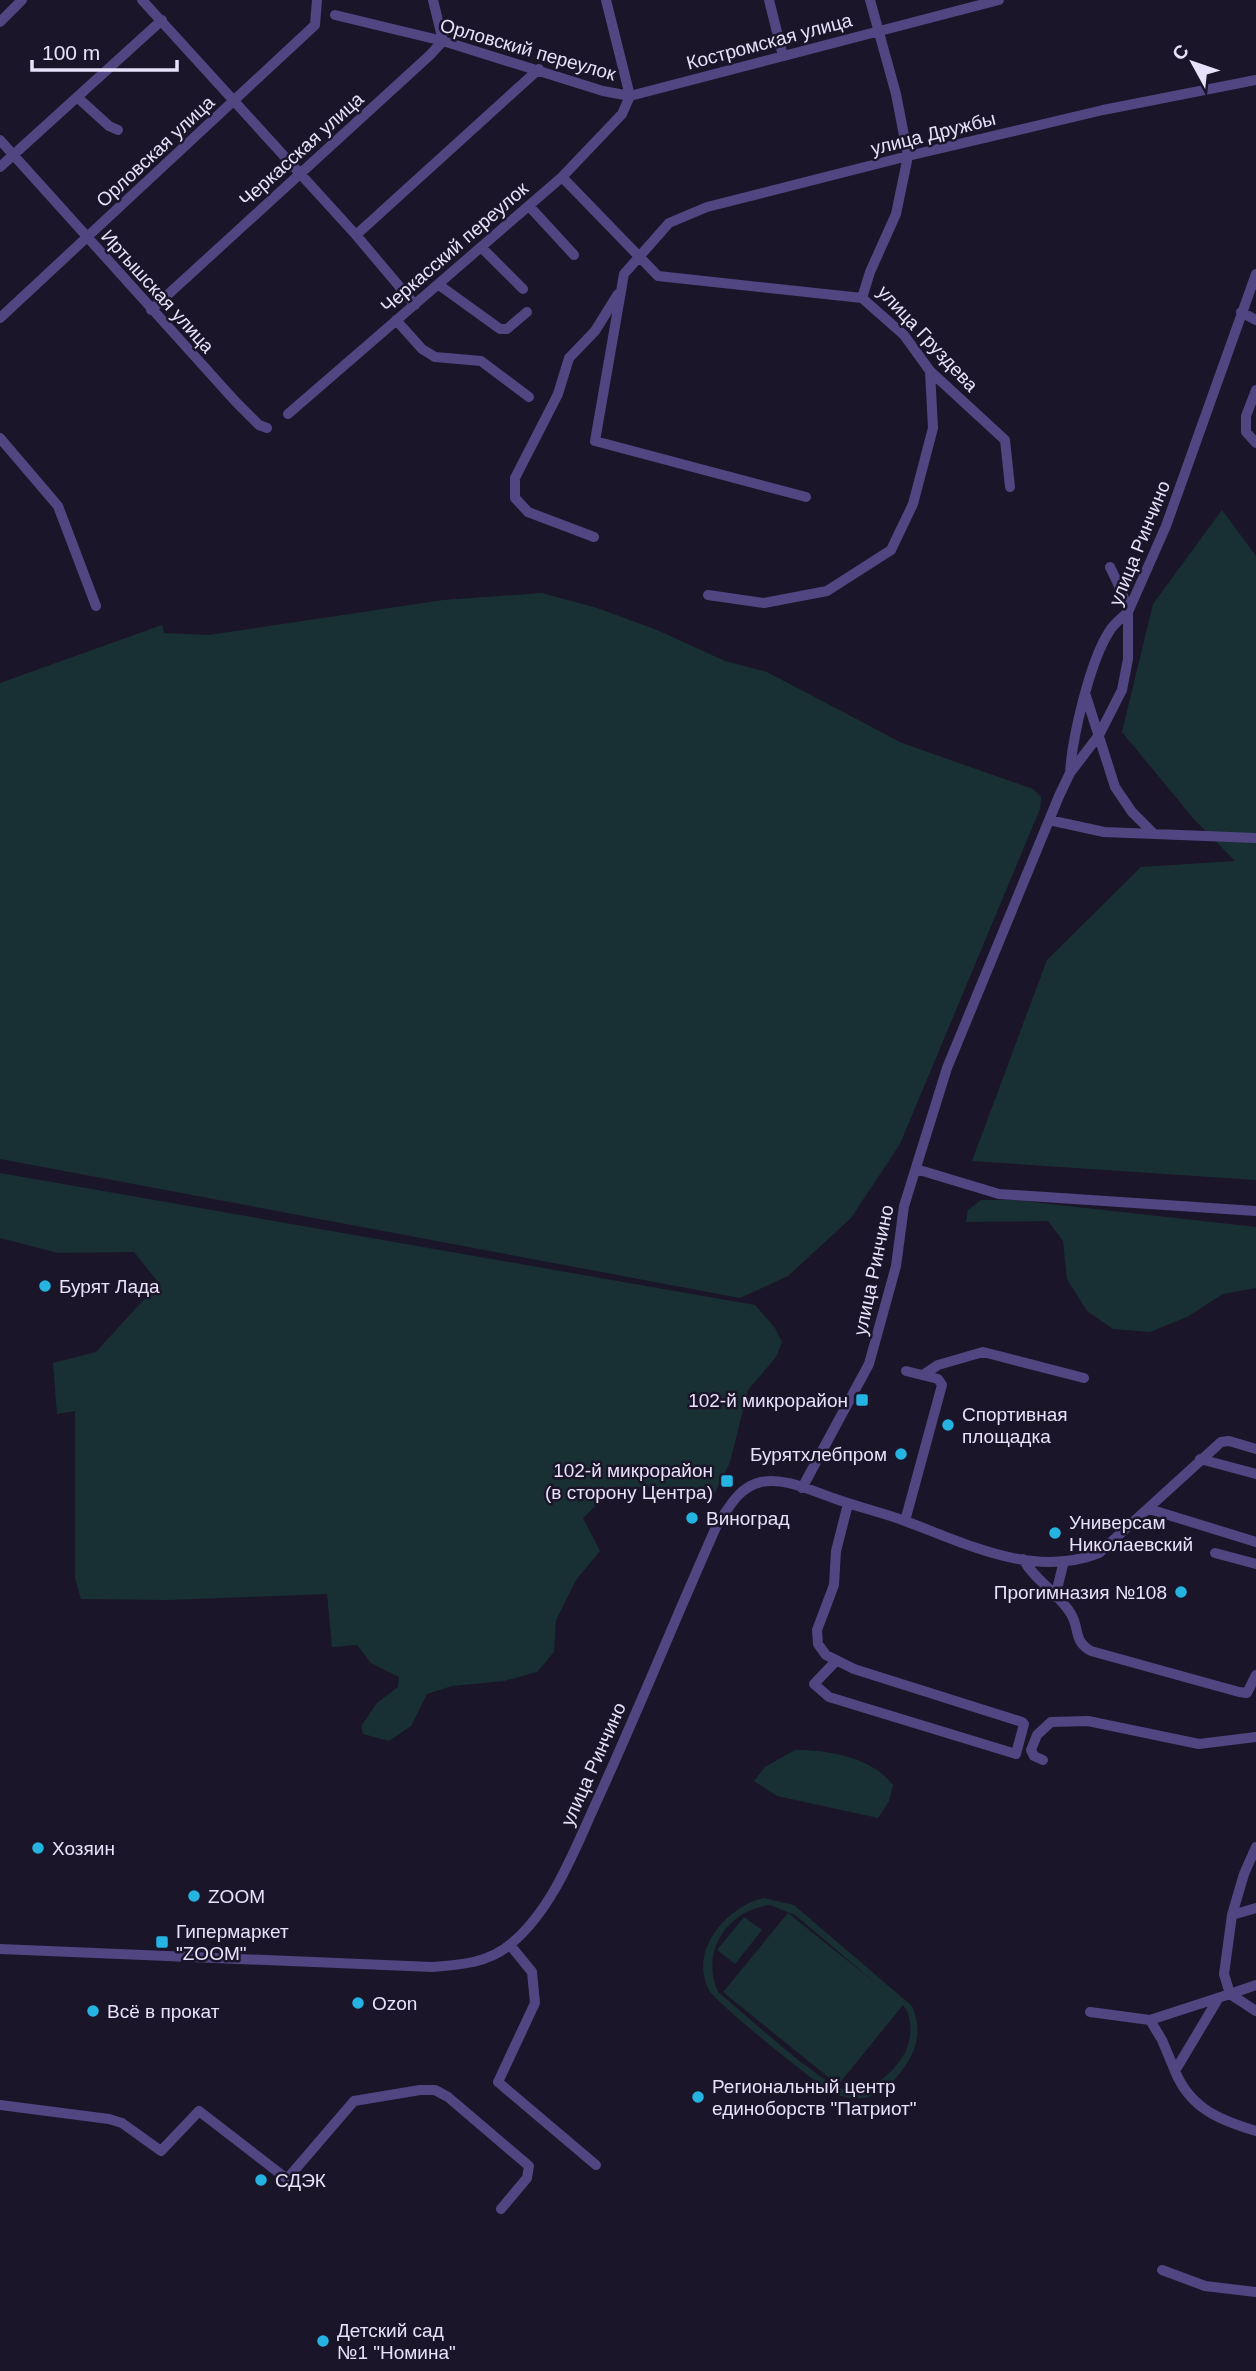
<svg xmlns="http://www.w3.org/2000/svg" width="1256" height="2371" font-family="Arial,sans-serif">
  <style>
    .green { fill: #183033; fill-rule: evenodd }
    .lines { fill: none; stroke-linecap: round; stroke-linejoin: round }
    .minor { stroke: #514682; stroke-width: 10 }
    .poi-dot { fill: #25b3e2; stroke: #1b1529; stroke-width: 2.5 }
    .labels { text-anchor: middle; stroke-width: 5; stroke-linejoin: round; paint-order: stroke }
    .street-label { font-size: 19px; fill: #e8e1fb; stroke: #1b1529 }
    .poi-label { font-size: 19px; fill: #e8e1fb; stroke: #1b1529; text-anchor: start }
  </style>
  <rect width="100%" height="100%" fill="#1b1529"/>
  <path class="green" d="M 1222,510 L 1256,556 L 1256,1180 L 972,1161 L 1047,960 L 1141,867 L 1235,861 L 1193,818 L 1122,732 L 1153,604 Z
    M 542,593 L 597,608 L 657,630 L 725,661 L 767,672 L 902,743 L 1033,789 L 1041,797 L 1040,809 L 900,1144 L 851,1218 L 788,1276 L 740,1298 L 0,1159 L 0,683 L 162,625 L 164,633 L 209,635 L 443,600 Z
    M 0,1173 L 755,1305 L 775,1328 L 782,1342 L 776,1357 L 748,1390 L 730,1462 L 710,1503 L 667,1487 L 615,1487 L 583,1518 L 600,1551 L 576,1580 L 556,1620 L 554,1652 L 537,1672 L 504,1681 L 452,1686 L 427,1694 L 411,1726 L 389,1741 L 363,1734 L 361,1726 L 377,1703 L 398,1687 L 399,1677 L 371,1663 L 357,1645 L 332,1647 L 327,1594 L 168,1600 L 81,1599 L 75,1578 L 75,1411 L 57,1414 L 53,1363 L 96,1352 L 159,1283 L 134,1252 L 58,1253 L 0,1238 Z
    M 981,1200 L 1013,1200 L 1256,1227 L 1256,1288 L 1223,1294 L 1187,1317 L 1150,1332 L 1113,1329 L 1087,1311 L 1067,1279 L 1063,1241 L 1048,1221 L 966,1222 L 968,1210 Z
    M 795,1750 C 828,1750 872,1757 893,1785 L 889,1801 L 878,1818 L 777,1796 L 754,1781 L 765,1767 Z
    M 764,1898 L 794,1905 L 912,2006 C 921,2026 919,2047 905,2066 C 894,2083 875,2101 853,2098 C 845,2097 835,2095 828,2090 C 810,2078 717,2004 709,1990 C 688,1951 727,1906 764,1898 ZM 770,1905 L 795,1915 L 878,1985 L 788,1913 L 723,1992 L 838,2085 L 903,2005 C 914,2018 912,2042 903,2056 C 891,2075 871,2093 847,2090 C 823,2087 742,2011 718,1992 C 700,1952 727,1910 770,1905 Z
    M 744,1917 L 762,1930 L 735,1964 L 717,1950 Z"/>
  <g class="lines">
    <path class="minor" d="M 142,0 L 356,235 L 415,305
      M 606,0 L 630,96
      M 769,0 L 783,56
      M 335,15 L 443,41 L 603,91 L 630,96 L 999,0
      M 0,22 L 22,0
      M 77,97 L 109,126 L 118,130
      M 0,140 L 235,401 L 259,425 L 267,428
      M 0,167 L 162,20
      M 562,177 L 658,276 L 862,298
      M 529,206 L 574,255
      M 356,235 L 539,69
      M 481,247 L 523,289
      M 439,285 L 500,329 L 507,329 L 527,312
      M 862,298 L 870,272 L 896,214 L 908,156 L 896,94 L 870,0
      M 862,298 L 904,335 L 930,371 L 1005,440 L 1010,487
      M 151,310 L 430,55 L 443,41 L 433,0
      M 1241,312 L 1256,320
      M 0,318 L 315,25 L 317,0
      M 396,320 L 422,349 L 435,357 L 481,361 L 529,397
      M 1256,390 L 1246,416 L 1246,432 L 1256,443
      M 288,414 L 562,177 L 622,114 L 630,96
      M 0,438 L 58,506 L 96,606
      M 806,497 L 595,441 L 624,274 L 669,223 L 707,207 L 908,156 L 1103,110 L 1256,80
      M 594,537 L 528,512 L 515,498 L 515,478 L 558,394 L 569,358 L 595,331 L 618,294
      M 708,595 L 764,603 L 827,591 L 891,550 L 913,504 L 933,428 L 930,371
      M 1086,696 L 1115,787 L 1132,812 L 1153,833
      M 1070,773 C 1072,738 1090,661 1109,632 C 1113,624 1122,618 1128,612 L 1122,592 L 1110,567
      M 1049,820 L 1104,832 L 1256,838
      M 916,1169 L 999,1194 L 1256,1211
      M 923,1375 L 938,1365 L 983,1352 L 1084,1378
      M 1200,1459 L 1256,1474
      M 802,1488 L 869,1364 L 896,1266 L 904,1206 L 947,1068 L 1059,796 L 1070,773 L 1099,735 L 1122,690 L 1128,659 L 1128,612 L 1166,526 L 1256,274
      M 1149,1509 L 1256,1542
      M 905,1521 L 942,1385 L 938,1379 L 906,1371
      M 1215,1553 L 1256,1564
      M 1023,1559 C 1035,1581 1059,1593 1071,1614 C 1080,1629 1073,1641 1091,1651 L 1239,1692 L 1247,1693 L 1256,1675
      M 1055,1597 L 1064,1561
      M 835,1662 L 814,1684 L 829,1697 L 1016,1754 L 1024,1724 L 1022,1722 L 854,1669 L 826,1655 L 818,1644 L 817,1630 L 834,1585 L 836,1551 L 848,1504
      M 1043,1760 L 1034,1756 L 1031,1750 L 1037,1735 L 1051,1722 L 1088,1721 L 1199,1744 L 1256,1737
      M 1256,1908 L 1232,1915 L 1224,1974 L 1230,1994 L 1256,1985
      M 1232,1915 L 1244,1874 L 1256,1847
      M 510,1945 L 532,1972 L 535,2003 L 498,2082 L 596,2165
      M 0,1949 L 432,1967 C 461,1965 489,1963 512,1943 C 553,1908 574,1851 596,1803 C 638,1711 676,1617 717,1525 C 729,1507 739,1487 761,1482 C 785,1477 812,1491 833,1498 C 857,1507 881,1512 905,1521 C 965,1543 1033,1579 1099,1553 L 1221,1442 L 1229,1441 L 1256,1449
      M 1218,1999 L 1175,2071 C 1190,2108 1219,2120 1256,2131
      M 1090,2012 L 1150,2020 L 1230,1994 L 1256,2011
      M 1150,2020 L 1162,2040 L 1175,2071
      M 0,2105 L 109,2119 L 122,2123 L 161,2151 L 199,2111 L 287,2179 L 354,2101 L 420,2090 L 435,2090 L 448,2097 L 529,2166 L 527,2178 L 501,2209
      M 1162,2270 L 1205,2286 L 1256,2292"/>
  </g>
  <g class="poi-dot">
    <circle cx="45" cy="1286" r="7"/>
    <rect x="855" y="1393" width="14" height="14" rx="3.5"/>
    <circle cx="948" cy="1425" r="7"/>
    <circle cx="901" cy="1454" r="7"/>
    <rect x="720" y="1474" width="14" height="14" rx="3.5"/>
    <circle cx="692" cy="1518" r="7"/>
    <circle cx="1055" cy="1533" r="7"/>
    <circle cx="1181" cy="1592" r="7"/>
    <circle cx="38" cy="1848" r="7"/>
    <circle cx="194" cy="1896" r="7"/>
    <rect x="155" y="1935" width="14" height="14" rx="3.5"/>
    <circle cx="358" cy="2003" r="7"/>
    <circle cx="93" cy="2011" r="7"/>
    <circle cx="698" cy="2097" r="7"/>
    <circle cx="261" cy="2180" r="7"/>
    <circle cx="323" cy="2341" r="7"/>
  </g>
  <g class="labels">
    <g class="street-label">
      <text transform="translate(769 41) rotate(-15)" y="7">Костромская улица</text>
      <text transform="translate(528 49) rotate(16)" y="7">Орловский переулок</text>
      <text transform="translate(933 133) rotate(-14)" y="7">улица Дружбы</text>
      <text transform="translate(301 149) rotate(-42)" y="7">Черкасская улица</text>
      <text transform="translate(155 151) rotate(-43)" y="7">Орловская улица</text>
      <text transform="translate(454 247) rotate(-41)" y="7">Черкасский переулок</text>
      <text transform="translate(158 291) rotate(48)" y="7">Иртышская улица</text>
      <text transform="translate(928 338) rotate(47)" y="7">улица Груздева</text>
      <text transform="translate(1139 543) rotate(-68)" y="7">улица Ринчино</text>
      <text transform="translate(873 1270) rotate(-78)" y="7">улица Ринчино</text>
      <text transform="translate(593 1764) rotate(-66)" y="7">улица Ринчино</text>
    </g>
    <g class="poi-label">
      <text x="59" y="1293">Бурят Лада</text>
      <text x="848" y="1407" text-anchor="end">102-й микрорайон</text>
      <text x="962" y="1421">Спортивная<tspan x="962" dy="22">площадка</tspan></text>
      <text x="887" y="1461" text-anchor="end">Бурятхлебпром</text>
      <text x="713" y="1477" text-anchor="end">102-й микрорайон<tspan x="713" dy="22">(в сторону Центра)</tspan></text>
      <text x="706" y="1525">Виноград</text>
      <text x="1069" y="1529">Универсам<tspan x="1069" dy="22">Николаевский</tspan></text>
      <text x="1167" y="1599" text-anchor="end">Прогимназия №108</text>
      <text x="52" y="1855">Хозяин</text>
      <text x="208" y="1903">ZOOM</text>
      <text x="176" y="1938">Гипермаркет<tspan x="176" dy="22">"ZOOM"</tspan></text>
      <text x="372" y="2010">Ozon</text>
      <text x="107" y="2018">Всё в прокат</text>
      <text x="712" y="2093">Региональный центр<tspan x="712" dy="22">единоборств "Патриот"</tspan></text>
      <text x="275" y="2187">СДЭК</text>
      <text x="337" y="2337">Детский сад<tspan x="337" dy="22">№1 "Номина"</tspan></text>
    </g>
  </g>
  <g transform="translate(1193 63) rotate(310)" stroke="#1b1529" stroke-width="5" paint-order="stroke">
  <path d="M0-5L12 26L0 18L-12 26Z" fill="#e8e1fb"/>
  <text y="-10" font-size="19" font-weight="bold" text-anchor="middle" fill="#e8e1fb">С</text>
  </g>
  <path d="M32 60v10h145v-10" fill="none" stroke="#e8e1fb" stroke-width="3.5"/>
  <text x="42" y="60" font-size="21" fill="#e8e1fb" stroke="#1b1529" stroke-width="5" paint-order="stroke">100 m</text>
</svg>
